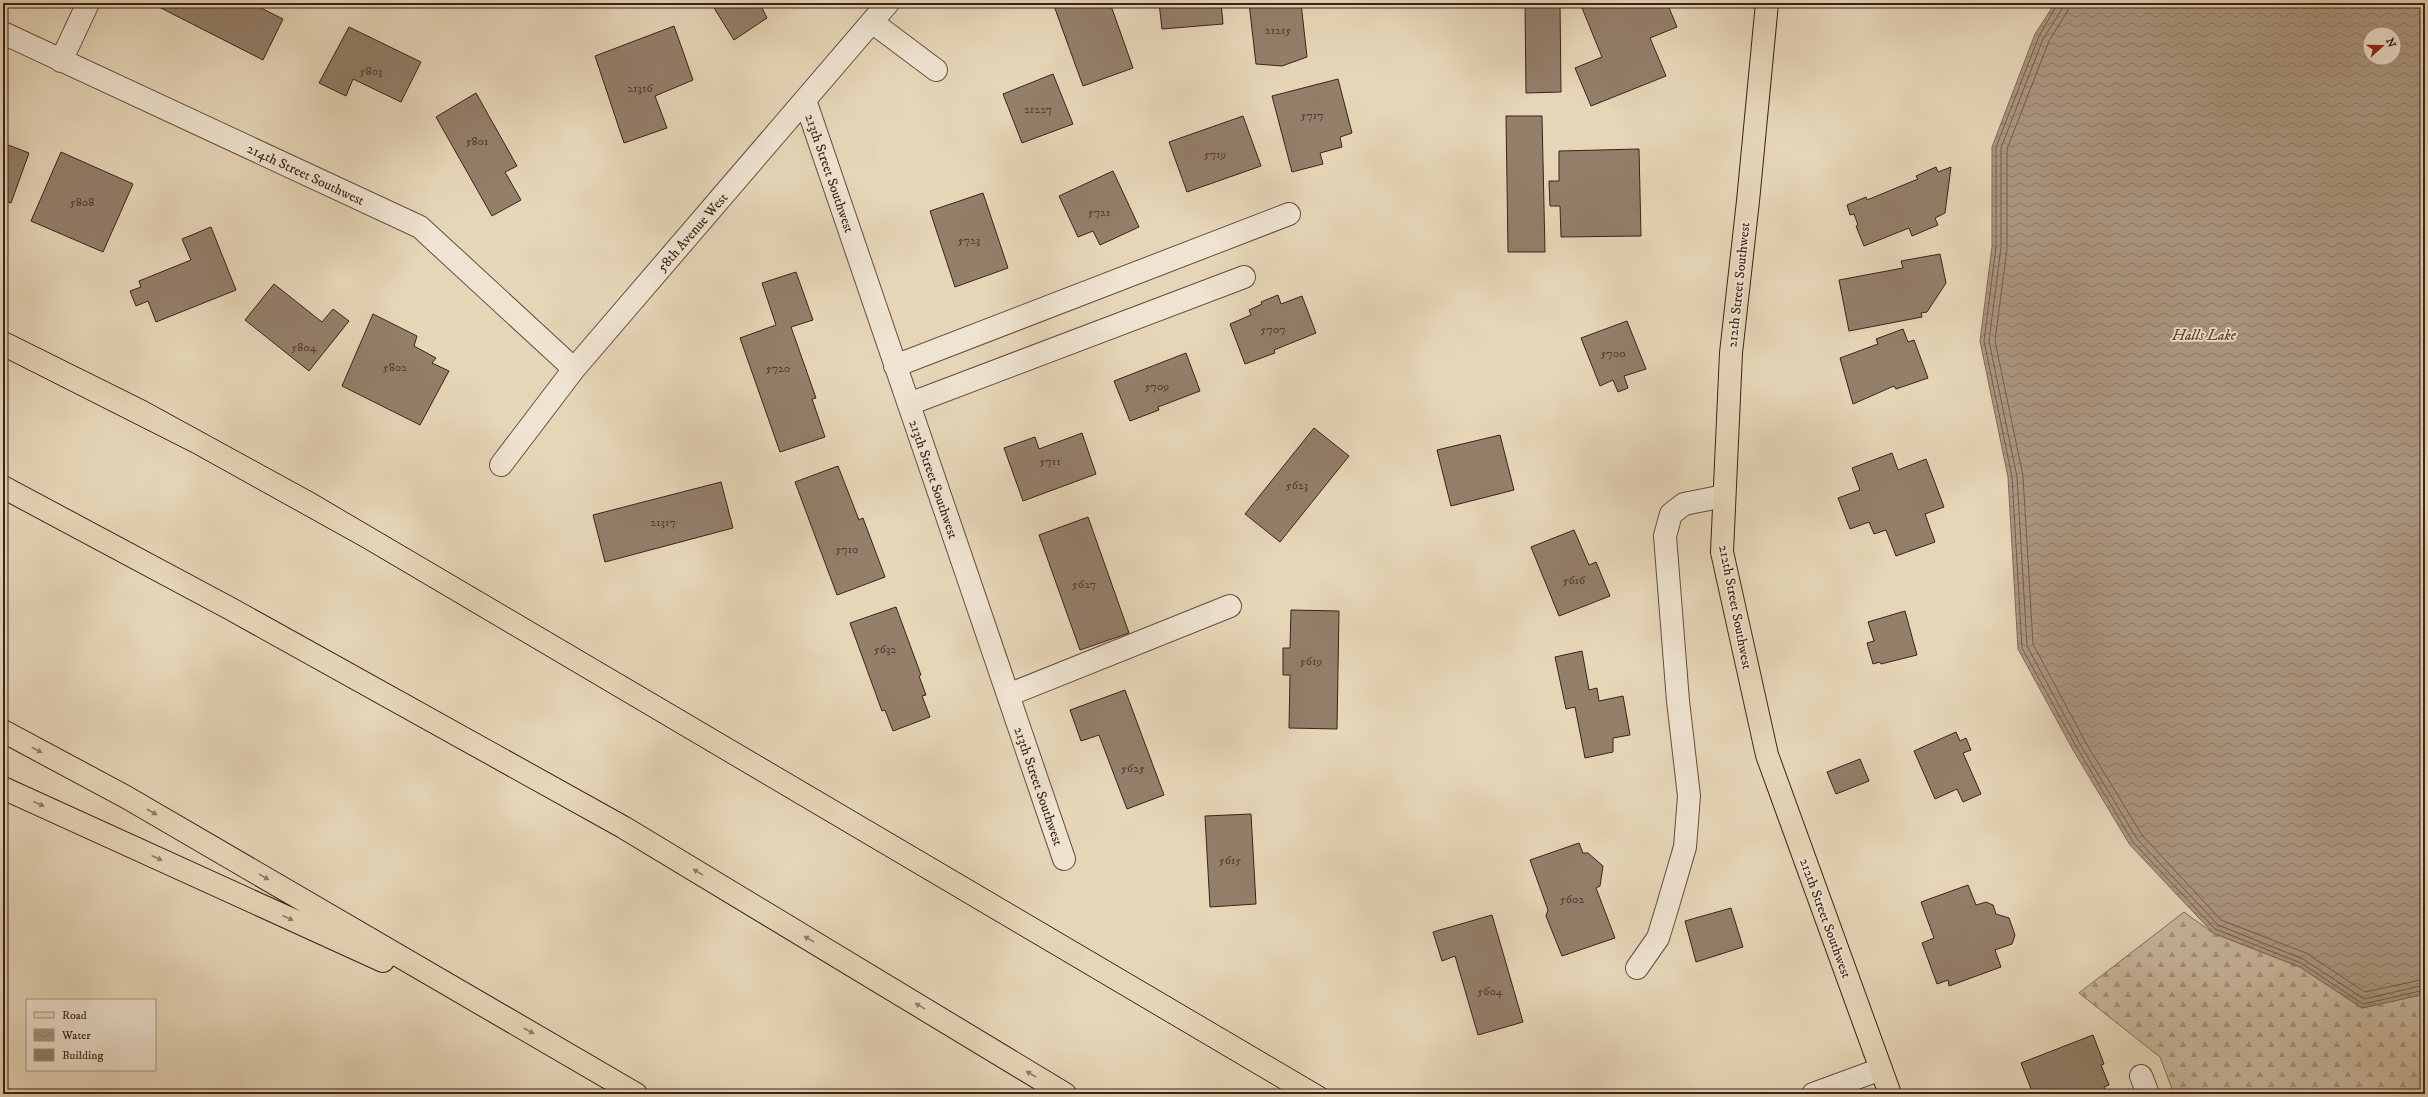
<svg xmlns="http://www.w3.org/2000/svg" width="2428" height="1097" font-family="'IM FELL DW Pica',serif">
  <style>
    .forest { fill: url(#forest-firs); stroke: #826c5a }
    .water { fill: url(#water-waves); stroke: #7f6858; fill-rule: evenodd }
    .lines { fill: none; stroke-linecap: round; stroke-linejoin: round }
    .shore { stroke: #745c4d; stroke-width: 1 }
    .building { fill: #947f6b; stroke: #3b2118 }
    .minor-casing { stroke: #664e40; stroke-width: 24 }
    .major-casing { stroke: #3b2118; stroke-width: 24 }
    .highway-casing { stroke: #3b2118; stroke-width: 24 }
    .minor { stroke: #efe4d1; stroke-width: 22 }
    .major { stroke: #e6d6b8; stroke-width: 22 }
    .highway { stroke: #e6d6b8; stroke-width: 22 }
    .tram { stroke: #3b2118; stroke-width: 1 }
    .oneway { fill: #907c68 }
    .labels { text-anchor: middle; stroke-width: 3.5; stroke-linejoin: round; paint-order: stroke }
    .number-label { font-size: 12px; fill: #51382d }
    .street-label { font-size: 14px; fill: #3b2118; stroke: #efe4d1 }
    .water-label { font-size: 15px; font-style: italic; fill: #5d4538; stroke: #efe4d1 }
  </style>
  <defs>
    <pattern id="forest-firs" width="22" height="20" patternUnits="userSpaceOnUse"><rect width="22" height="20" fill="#c9b79d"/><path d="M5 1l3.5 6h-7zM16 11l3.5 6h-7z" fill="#a4947f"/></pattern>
    <pattern id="water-waves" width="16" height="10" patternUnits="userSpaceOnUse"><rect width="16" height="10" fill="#ac9882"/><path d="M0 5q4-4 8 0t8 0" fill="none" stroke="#8d7c69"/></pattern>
  </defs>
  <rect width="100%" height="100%" fill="#e6d6b8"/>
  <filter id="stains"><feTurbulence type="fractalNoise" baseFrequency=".005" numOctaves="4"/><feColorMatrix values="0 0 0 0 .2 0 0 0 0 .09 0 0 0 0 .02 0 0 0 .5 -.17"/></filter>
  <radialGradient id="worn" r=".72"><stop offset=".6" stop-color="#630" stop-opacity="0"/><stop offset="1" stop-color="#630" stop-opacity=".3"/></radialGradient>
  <path class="forest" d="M 2184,912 L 2213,933 L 2300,967 L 2362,1008 L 2425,994 L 2425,1094 L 2174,1094 L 2160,1057 L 2079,993 Z"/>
  <path class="water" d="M 2055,3 L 2425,3 L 2425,994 L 2362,1008 L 2300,967 L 2213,933 L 2130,845 L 2073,750 L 2018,649 L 2008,477 L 1980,341 L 1992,247 L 1992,147 L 2035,34 ZM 2370,34 L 2394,34 L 2394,58 L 2370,58 Z"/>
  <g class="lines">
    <path class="shore" d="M 2058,3 L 2039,36 L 1996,147 L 1996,247 L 1984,341 L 2012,477 L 2022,648 L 2077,748 L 2133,842 L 2215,929 L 2301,963 L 2363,1004 L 2425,990
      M 2063,3 L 2062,9 L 2043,39 L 2001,148 L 2001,247 L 1989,341 L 2017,477 L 2027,646 L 2081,746 L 2137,839 L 2218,925 L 2303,959 L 2364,999 L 2425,985
      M 2070,3 L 2067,12 L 2049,41 L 2007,149 L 2007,248 L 1995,341 L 2023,476 L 2033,644 L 2086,743 L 2142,835 L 2221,920 L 2306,953 L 2365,992 L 2425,979"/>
  </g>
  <path class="building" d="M 158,3 L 251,3 L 283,19 L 263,60 L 157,6 Z
    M 711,3 L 762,3 L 760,4 L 767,18 L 734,40 Z
    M 1053,3 L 1110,3 L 1133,68 L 1083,86 Z
    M 1159,3 L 1221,3 L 1223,24 L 1162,29 Z
    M 1249,3 L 1301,3 L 1307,57 L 1282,66 L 1256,64 Z
    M 1525,3 L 1560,3 L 1561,92 L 1526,93 Z
    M 1580,3 L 1667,3 L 1677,27 L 1650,38 L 1666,76 L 1591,106 L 1575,68 L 1602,57 Z
    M 674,26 L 693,80 L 655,96 L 667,128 L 624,143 L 595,56 Z
    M 349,27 L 421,62 L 401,102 L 353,79 L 346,96 L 319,83 Z
    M 1053,74 L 1073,124 L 1022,143 L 1003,94 Z
    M 1338,79 L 1352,133 L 1340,137 L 1342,147 L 1320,153 L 1323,164 L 1292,172 L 1272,96 Z
    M 476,93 L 517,166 L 505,172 L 521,200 L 492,216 L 436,117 Z
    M 1243,116 L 1261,166 L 1187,192 L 1169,142 Z
    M 1506,116 L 1542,116 L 1545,252 L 1508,252 Z
    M 3,143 L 29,153 L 11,203 L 3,200 Z
    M 1639,149 L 1641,236 L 1561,237 L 1560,206 L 1550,206 L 1549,181 L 1559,181 L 1559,151 Z
    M 61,152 L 133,184 L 103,252 L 31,221 Z
    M 1936,167 L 1938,172 L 1951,167 L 1945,213 L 1935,218 L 1938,225 L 1912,236 L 1909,228 L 1864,246 L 1856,226 L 1858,225 L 1854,214 L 1850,215 L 1847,205 L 1866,197 L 1867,200 L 1918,179 L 1916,176 Z
    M 1113,171 L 1139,227 L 1100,245 L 1093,231 L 1078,237 L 1059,196 Z
    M 983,193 L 1008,268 L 955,287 L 930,211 Z
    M 211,227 L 236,290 L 156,322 L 148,301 L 136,306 L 130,291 L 141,287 L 139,281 L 191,260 L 182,239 Z
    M 1940,254 L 1946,283 L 1927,312 L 1921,313 L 1922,317 L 1849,331 L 1839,280 L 1903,268 L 1901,261 Z
    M 796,272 L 813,320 L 791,327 L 816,398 L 812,399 L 825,437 L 780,452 L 740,338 L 776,325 L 762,283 Z
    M 274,284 L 322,322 L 333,309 L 349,321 L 309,371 L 245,320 Z
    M 1278,295 L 1281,304 L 1302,296 L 1316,333 L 1274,350 L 1275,353 L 1245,364 L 1230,324 L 1251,315 L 1249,310 L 1262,304 L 1261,302 Z
    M 373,314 L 417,336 L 414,346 L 436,358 L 432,363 L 449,371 L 420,425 L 342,386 Z
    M 1627,321 L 1646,369 L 1624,376 L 1628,388 L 1618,392 L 1613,380 L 1600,386 L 1581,338 Z
    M 1903,329 L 1908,342 L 1914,340 L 1928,378 L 1896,389 L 1894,386 L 1853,404 L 1840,358 L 1878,344 L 1876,339 Z
    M 1186,353 L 1200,391 L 1158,407 L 1159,410 L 1130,421 L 1114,381 Z
    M 1314,428 L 1349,456 L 1280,542 L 1245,514 Z
    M 1082,433 L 1096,474 L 1023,501 L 1004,448 L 1035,437 L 1039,449 Z
    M 1500,435 L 1514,490 L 1451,506 L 1437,450 Z
    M 1892,453 L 1898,470 L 1926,459 L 1944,507 L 1925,514 L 1935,542 L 1896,556 L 1886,530 L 1874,534 L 1869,522 L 1850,529 L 1838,498 L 1860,490 L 1852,468 Z
    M 838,466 L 859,520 L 863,518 L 885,577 L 837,595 L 795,482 Z
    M 721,482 L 733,528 L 605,562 L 593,515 Z
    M 1088,517 L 1129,633 L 1080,650 L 1039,535 Z
    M 1574,530 L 1589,565 L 1596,562 L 1610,596 L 1559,616 L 1531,547 Z
    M 896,607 L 921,675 L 919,676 L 926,695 L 922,696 L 930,717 L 893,731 L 885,710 L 882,711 L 850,623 Z
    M 1291,610 L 1339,611 L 1337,729 L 1289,728 L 1290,675 L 1283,675 L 1283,648 L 1290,648 Z
    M 1905,611 L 1917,655 L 1881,664 L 1880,662 L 1873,664 L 1867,643 L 1874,641 L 1868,622 Z
    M 1582,651 L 1589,690 L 1597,688 L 1599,701 L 1623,696 L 1630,735 L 1613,738 L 1613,752 L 1585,758 L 1575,707 L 1566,709 L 1555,657 Z
    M 1125,690 L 1164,795 L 1127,809 L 1099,735 L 1081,741 L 1070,710 Z
    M 1956,732 L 1960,741 L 1966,738 L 1971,750 L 1963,753 L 1981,794 L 1963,802 L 1957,789 L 1935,799 L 1914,751 Z
    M 1860,759 L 1869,781 L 1836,794 L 1827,772 Z
    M 1251,814 L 1256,904 L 1210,907 L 1205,816 Z
    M 1579,843 L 1583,853 L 1588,853 L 1603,866 L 1600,886 L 1596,888 L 1615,938 L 1562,956 L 1546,916 L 1548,910 L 1530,860 Z
    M 1968,885 L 1976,905 L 1986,902 L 1993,905 L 1996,914 L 2009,918 L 2015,935 L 2012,944 L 1995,950 L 2001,967 L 1949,986 L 1948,980 L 1937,984 L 1922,943 L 1934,938 L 1921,902 Z
    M 1731,908 L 1743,947 L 1696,962 L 1685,921 Z
    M 1492,915 L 1523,1022 L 1478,1035 L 1455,956 L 1442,961 L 1433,932 Z
    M 2093,1035 L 2104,1064 L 2101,1065 L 2109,1085 L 2104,1087 L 2106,1094 L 2033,1094 L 2021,1063 Z"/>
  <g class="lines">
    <g class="minor-casing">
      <path id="minor" d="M 872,22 L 936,70
        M 3,33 L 420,227 L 574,369
        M 61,61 L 88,3
        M 805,100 L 1064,859
        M 895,366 L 1289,214
        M 909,404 L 1244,277
        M 501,465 L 574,369 L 888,3
        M 1008,695 L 1230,606
        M 1637,968 L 1658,938 L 1668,905 L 1685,847 L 1689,796 L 1678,701 L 1665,536 L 1671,514 L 1684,504 L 1724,496
        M 2141,1076 L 2148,1094
        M 1813,1094 L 1881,1069"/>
    </g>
    <g class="major-casing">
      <path id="major" d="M 1767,3 L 1748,201 L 1731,353 L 1722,552 L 1767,755 L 1890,1094"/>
    </g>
    <g class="highway-casing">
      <path id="highway" d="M 3,487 L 231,609 L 623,827 L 1065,1094
        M 3,731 L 126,797 L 636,1094
        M 3,788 L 383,961"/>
    </g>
    <use href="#minor" class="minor"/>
    <use href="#major" class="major"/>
    <use href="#highway" class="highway"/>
    <path class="tram" d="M 3,330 L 146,401 L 314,493 L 1335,1094
      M 3,357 L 193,453 L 362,547 L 1289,1094"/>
  </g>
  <defs><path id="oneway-solid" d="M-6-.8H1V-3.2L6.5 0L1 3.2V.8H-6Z"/></defs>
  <g class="oneway">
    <use href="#oneway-solid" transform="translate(37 750) rotate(28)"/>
    <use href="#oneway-solid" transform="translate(39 804) rotate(24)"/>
    <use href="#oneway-solid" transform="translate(152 812) rotate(30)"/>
    <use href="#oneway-solid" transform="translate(157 858) rotate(24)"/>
    <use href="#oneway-solid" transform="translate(698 872) rotate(-149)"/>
    <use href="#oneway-solid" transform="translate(264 877) rotate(30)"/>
    <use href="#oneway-solid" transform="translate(288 918) rotate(24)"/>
    <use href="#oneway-solid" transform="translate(809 939) rotate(-149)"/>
    <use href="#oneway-solid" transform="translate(920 1006) rotate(-149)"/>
    <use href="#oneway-solid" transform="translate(529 1031) rotate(30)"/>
    <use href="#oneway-solid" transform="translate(1031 1074) rotate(-149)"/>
  </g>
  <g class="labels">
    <g class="number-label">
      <text x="1278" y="34">21215</text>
      <text x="371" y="75">5803</text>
      <text x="640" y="92">21316</text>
      <text x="1038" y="113">21227</text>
      <text x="1312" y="119">5717</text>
      <text x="477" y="145">5801</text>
      <text x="1215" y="158">5719</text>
      <text x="82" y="206">5808</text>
      <text x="1099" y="216">5721</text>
      <text x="969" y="244">5723</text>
      <text x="1273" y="333">5707</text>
      <text x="304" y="351">5804</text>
      <text x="1613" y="357">5700</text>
      <text x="395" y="371">5802</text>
      <text x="778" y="372">5720</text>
      <text x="1157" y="390">5709</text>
      <text x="1050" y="465">5711</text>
      <text x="1297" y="489">5623</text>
      <text x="663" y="526">21317</text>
      <text x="847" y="553">5710</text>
      <text x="1574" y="584">5616</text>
      <text x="1084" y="588">5627</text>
      <text x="885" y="653">5632</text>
      <text x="1311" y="665">5619</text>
      <text x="1133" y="772">5625</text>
      <text x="1230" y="864">5615</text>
      <text x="1572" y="903">5602</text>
      <text x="1490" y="995">5604</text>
    </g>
    <g class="street-label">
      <text transform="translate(830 173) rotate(71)" y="5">213th Street Southwest</text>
      <text transform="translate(306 174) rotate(25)" y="5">214th Street Southwest</text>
      <text transform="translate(692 232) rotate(-49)" y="5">58th Avenue West</text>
      <text transform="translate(1738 285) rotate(-84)" y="5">212th Street Southwest</text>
      <text transform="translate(934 479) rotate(71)" y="5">213th Street Southwest</text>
      <text transform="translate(1736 607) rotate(79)" y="5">212th Street Southwest</text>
      <text transform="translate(1039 786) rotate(71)" y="5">213th Street Southwest</text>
      <text transform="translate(1826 918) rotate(70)" y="5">212th Street Southwest</text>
    </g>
    <g class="water-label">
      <text x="2204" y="340">Halls Lake</text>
    </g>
  </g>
  <rect width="2428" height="1097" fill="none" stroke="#e6d6b8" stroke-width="16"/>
  <rect x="4" y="4" width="2420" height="1089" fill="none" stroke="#3b2118" stroke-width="2"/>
  <rect x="8" y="8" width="2412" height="1081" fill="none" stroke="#3b2118"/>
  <rect x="26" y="999" width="130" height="72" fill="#efe4d1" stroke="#a79687"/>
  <rect x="34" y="1012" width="20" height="6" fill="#e6d6b8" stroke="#a79687"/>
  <text x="62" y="1019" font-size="12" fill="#3b2118">Road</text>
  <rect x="34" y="1029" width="20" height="12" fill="url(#water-waves)" stroke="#a79687"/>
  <text x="62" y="1039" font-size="12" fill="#3b2118">Water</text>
  <rect x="34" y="1049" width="20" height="12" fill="#947f6b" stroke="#a79687"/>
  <text x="62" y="1059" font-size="12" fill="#3b2118">Building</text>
  <g transform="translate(2382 46) rotate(69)"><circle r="19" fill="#efe4d1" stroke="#a79687"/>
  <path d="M0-3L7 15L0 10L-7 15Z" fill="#8f2418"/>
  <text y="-6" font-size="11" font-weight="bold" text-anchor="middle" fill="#3b2118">N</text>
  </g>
  <rect width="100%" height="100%" filter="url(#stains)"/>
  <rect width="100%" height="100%" fill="url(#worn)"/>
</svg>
